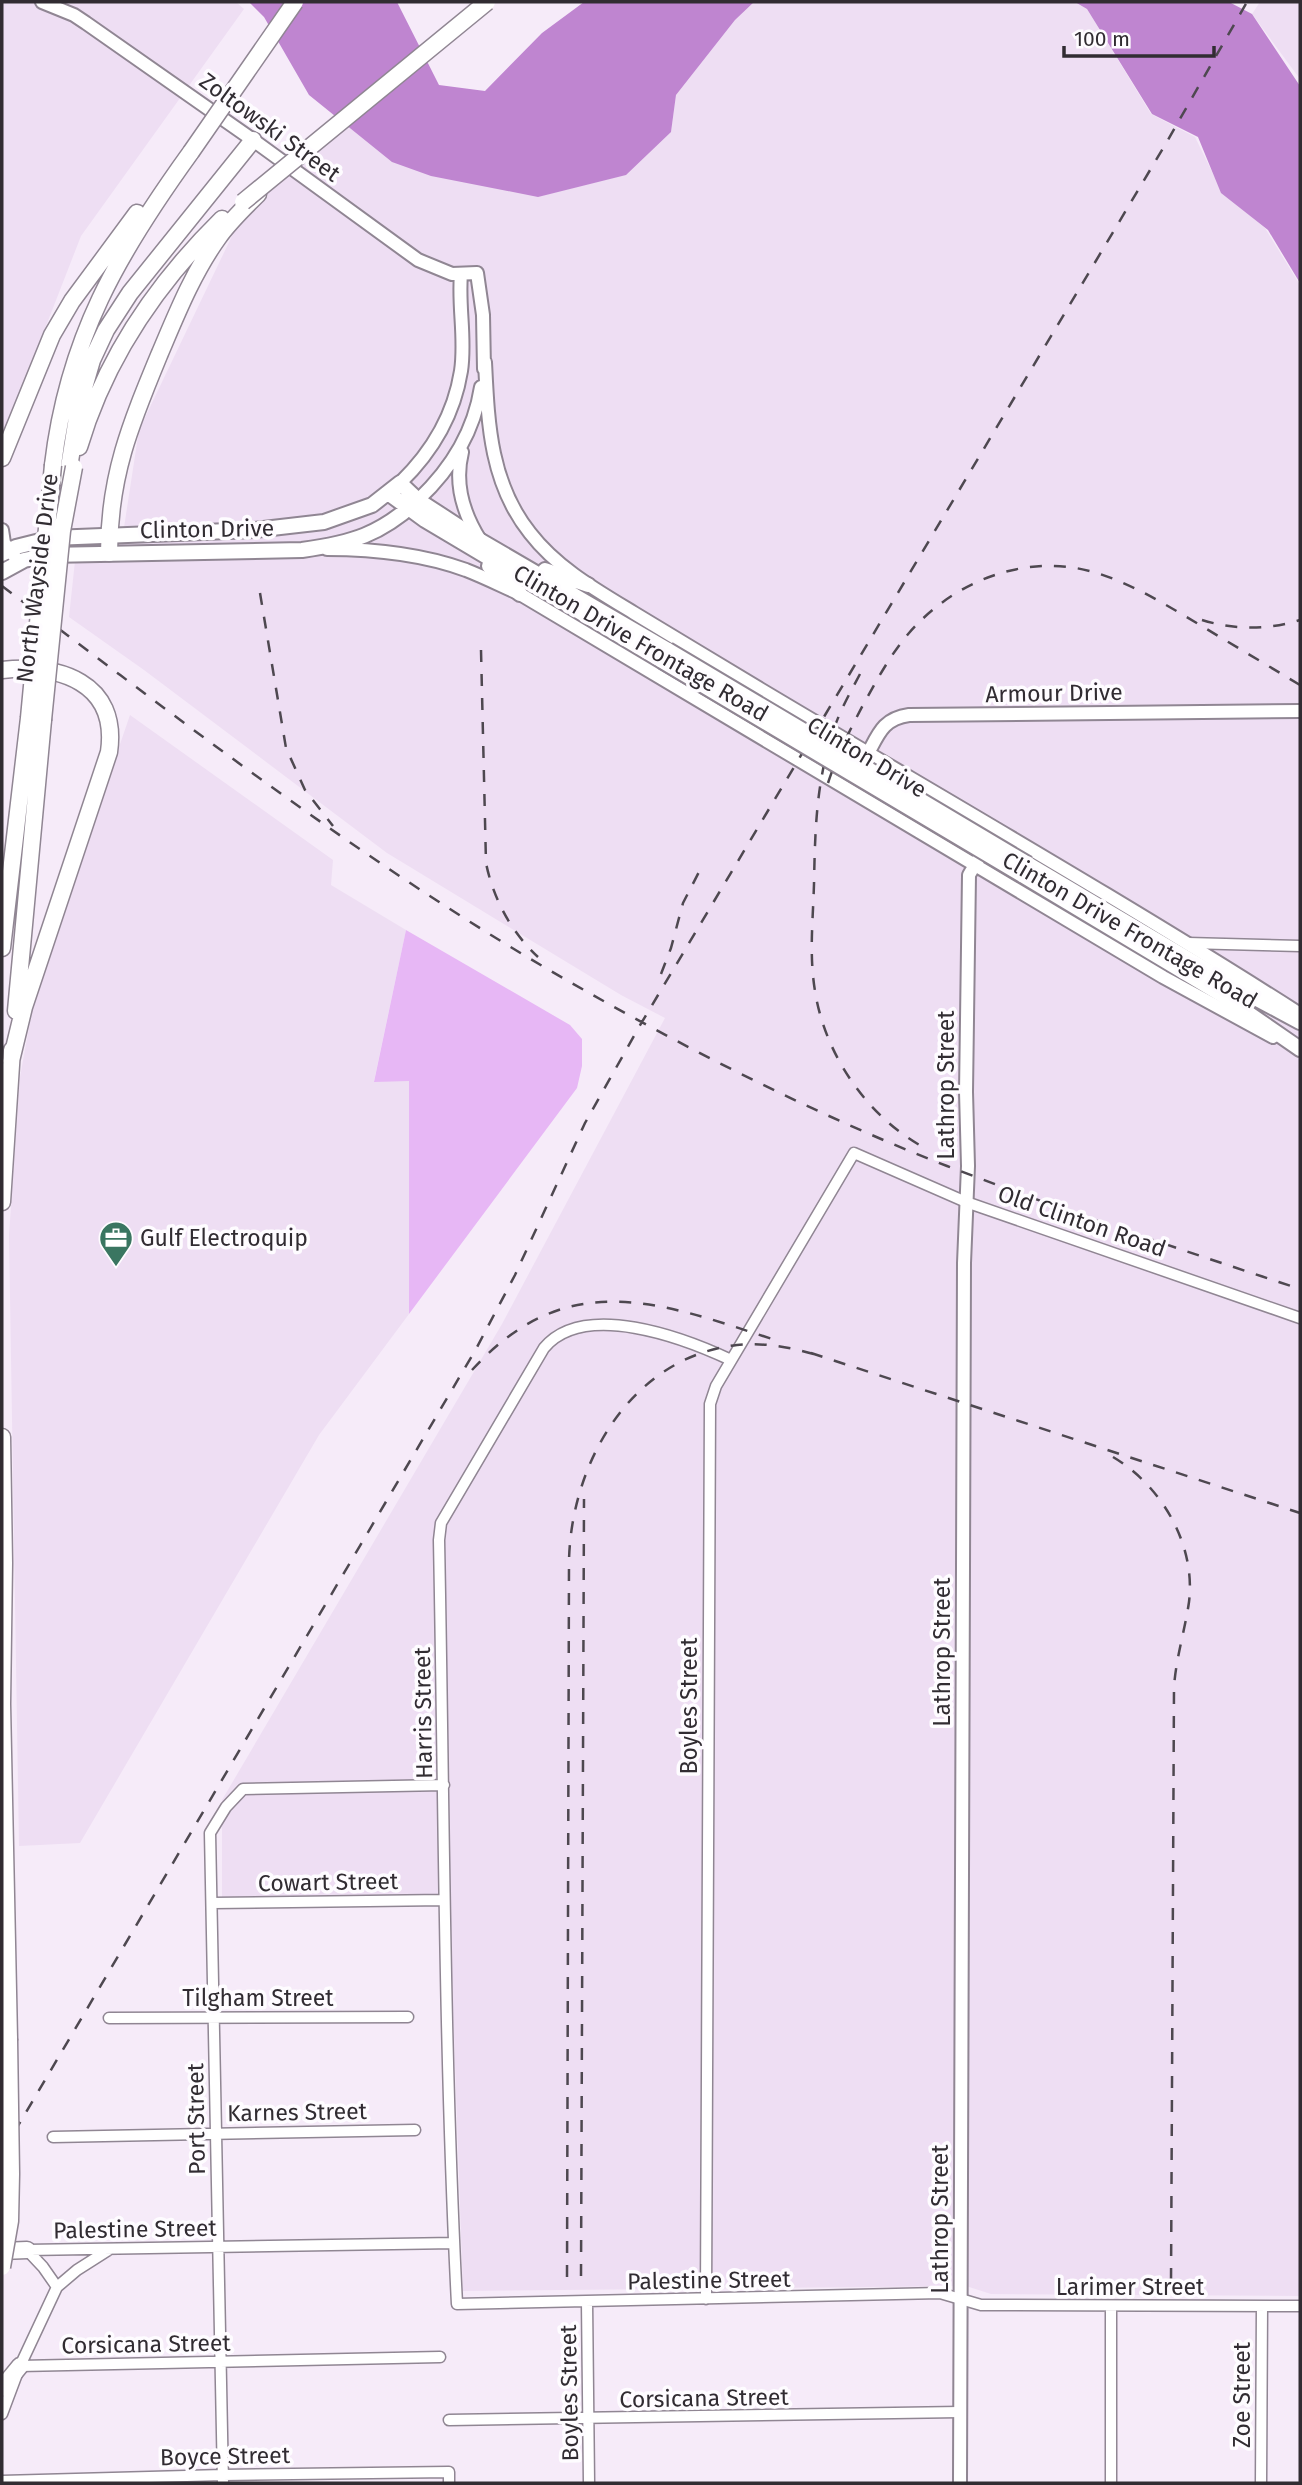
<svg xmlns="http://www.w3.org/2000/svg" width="1302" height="2485" font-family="'Fira Sans',sans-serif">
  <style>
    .built { fill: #eedef3 }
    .green { fill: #e7b7f5 }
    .water { fill: #bf85d0 }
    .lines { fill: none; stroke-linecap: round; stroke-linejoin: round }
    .minor-casing { stroke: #908693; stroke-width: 13 }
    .tertiary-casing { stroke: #908693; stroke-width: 16 }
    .secondary-casing { stroke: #908693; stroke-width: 18 }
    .primary-casing { stroke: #908693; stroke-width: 19 }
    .minor { stroke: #fff; stroke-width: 10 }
    .tertiary { stroke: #fff; stroke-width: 12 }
    .secondary { stroke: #fff; stroke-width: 14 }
    .primary { stroke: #fff; stroke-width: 16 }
    .rail { stroke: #4e4850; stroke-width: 2.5; stroke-dasharray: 12 12; stroke-linecap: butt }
    .secondary-bridge-casing { stroke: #908693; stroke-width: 18; stroke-linecap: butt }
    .primary-bridge-casing { stroke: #908693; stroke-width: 19; stroke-linecap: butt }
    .secondary-bridge { stroke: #fff; stroke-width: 14 }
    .primary-bridge { stroke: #fff; stroke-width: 16 }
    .labels { text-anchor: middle; stroke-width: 7; stroke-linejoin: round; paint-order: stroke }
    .street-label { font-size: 23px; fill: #312c32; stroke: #fefcff }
    .poi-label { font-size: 23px; fill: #312c32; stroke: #fefcff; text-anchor: start }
  </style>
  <rect width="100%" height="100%" fill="#f6ebf9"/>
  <path class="built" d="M 2,2 L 236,2 L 244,9 L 81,236 L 2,439 Z
    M 754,2 L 1075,2 L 1087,9 L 1151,114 L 1195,137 L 1222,192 L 1265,228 L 1300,285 L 1300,2296 L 991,2294 L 966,2286 L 463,2291 L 449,1894 L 222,1897 L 222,1800 L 502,1324 L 665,1018 L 621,995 L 387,853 L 144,670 L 69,617 L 75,561 L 119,560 L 139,430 L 242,215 L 348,126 L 671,132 L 676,95 L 735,20 Z
    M 1260,2 L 1300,2 L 1300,79 L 1252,14 Z
    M 130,715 L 333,860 L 331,885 L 406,930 L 374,1081 L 409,1081 L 409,1314 L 319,1435 L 80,1843 L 19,1846 L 9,1235 L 20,1077 L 36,989 Z"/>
  <path class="green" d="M 406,930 L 570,1025 L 582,1039 L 582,1066 L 577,1088 L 409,1314 L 409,1081 L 374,1082 Z"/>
  <path class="water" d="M 249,2 L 397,2 L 439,85 L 485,91 L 542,33 L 584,2 L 754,2 L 735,20 L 676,95 L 671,132 L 626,175 L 538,197 L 431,176 L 392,162 L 309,95 L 264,17 Z
    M 1075,2 L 1229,2 L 1252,14 L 1300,86 L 1300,283 L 1268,230 L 1221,193 L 1198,137 L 1152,114 L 1087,9 Z"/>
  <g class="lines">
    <g class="minor-casing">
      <path id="minor" d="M 1188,943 L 1300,946
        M 731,1360 C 684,1338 584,1300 544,1348 L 441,1523 L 439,1540 C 444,1795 444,2050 457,2304 L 940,2293 L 981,2305 L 1300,2306
        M 213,1903 L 444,1900
        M 109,2018 L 408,2017
        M 53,2137 L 415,2130
        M 27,2250 L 454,2243
        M 27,2250 L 43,2267 L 57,2287
        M 706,2299 L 710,1404 L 716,1386 L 854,1153 L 966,1202 L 1300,1318
        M 587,2302 L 589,2483
        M 20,2366 L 440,2357
        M 2,2414 L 20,2366 L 57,2287 L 77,2270 L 110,2249
        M 449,2420 L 960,2412
        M 2,2481 L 223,2475 L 449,2472 L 449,2483
        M 223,2483 L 210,1833 L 226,1807 L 243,1789 L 444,1785
        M 1111,2483 L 1111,2307
        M 1261,2483 L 1262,2306"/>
    </g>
    <g class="tertiary-casing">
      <path id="tertiary" d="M 42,2 L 74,15 L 86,23 L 253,140 L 418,260 L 452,274 L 477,273 L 483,315 L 484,369
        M 485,362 C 488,423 490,483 530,533 C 557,568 596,590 634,613 C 676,638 718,664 760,689 C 941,797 1123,901 1300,1014
        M 462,452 C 454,484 463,513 480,540
        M 400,483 C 431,453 454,415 461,371 C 466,339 458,306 461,274
        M 418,500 C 451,469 474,432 481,387
        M 2,530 L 4,543 L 15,557
        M 327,549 C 373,549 422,554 466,570 C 484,577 502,586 520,594 L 1163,977 L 1273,1037
        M 865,759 C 878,736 881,719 909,715 L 1300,711
        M 960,2483 L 964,1263 L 968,1166 L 966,1092 L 969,875 L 996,829"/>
    </g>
    <g class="secondary-casing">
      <path id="secondary" d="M 388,493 L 425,520 L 662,661
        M 2,554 L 16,547 L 52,538 L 254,530 L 324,522 L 372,505 L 400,483 L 418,500 L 481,541 L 668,650
        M 489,566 L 520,594
        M 545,570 L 588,585
        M 2,572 L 24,560 L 48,555 L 302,550 C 352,543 380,535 418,500
        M 1028,864 L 1244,992 L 1300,1022
        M 1022,875 L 1222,995 L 1300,1049"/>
    </g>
    <g class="primary-casing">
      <path id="primary" d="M 79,447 C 105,359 157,283 222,219
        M 2,458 L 52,335 L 72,301 L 137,213
        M 53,465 C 68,338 118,253 191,152
        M 67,480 L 79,405 L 92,360 L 106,330 L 130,293 L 253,140
        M 109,553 C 109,475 131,423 160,353 C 177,313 193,273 218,238 C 229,222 244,208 258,194
        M 2,670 C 59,664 119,682 109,752 L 24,1007 L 11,1061
        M 2,948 L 29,718
        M 16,1011 L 43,720
        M 2,1202 L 12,1050
        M 2,1437 L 4,1563 L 2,1704 L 9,2039
        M 2,2251 L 27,2250
        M 2,2388 L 20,2366"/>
    </g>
    <use href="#minor" class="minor"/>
    <use href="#tertiary" class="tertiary"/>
    <use href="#secondary" class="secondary"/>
    <use href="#primary" class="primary"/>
    <path class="rail" d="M 2,586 C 191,728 378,874 584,990 C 700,1056 824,1118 947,1166 C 1064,1211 1182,1250 1300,1289
      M 260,593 L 286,748 L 305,790 L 333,826
      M 1202,620 C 1234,630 1269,630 1300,620
      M 481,650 L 486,863 C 493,898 511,932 538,957
      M 860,674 C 850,693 839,712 833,732 C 816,782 815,832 814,884 C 813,920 809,955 815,991 C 825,1055 867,1116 923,1147
      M 828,783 C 837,755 850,730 863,705 C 877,680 890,655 909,633 C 956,579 1030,551 1100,574 C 1136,586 1168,606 1200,625 C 1233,645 1267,665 1300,685
      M 661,974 L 671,948 L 683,903 L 700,870
      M 811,1353 L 1300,1513
      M 472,1370 C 566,1267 657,1301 772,1339
      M 1113,1457 C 1162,1486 1196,1545 1189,1602 C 1185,1630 1176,1658 1174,1687 L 1171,2284
      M 2,2153 L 476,1349 L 515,1275 L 585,1123 L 639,1027 L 1165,145 L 1247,2
      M 581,2276 L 584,1499
      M 567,2277 L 569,1561 C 571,1463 631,1357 737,1345 C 766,1342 793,1348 821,1356"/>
    <g class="secondary-bridge-casing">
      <path id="secondary-bridge" d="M 668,650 L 1028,864
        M 662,661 L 1022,875"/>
    </g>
    <g class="primary-bridge-casing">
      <path id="primary-bridge" d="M 191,152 L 295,2
        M 243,202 L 487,2
        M 29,718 L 53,465
        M 43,720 L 62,531 L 74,467
        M 2,2267 L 10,2221 L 11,2174 L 9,2039"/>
    </g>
    <use href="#secondary-bridge" class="secondary-bridge"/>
    <use href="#primary-bridge" class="primary-bridge"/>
  </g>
  <defs>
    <g id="office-pin" transform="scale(1.75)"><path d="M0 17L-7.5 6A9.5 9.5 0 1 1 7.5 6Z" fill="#3a7661" stroke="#fefcff"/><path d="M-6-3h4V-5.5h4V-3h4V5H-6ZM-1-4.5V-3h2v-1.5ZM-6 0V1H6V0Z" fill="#fff"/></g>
  </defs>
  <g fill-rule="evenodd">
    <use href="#office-pin" x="116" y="1238"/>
  </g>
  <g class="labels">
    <g class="street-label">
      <text transform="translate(270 127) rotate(36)" y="8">Zoltowski Street</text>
      <text transform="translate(207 529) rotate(-1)" y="8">Clinton Drive</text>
      <text transform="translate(37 578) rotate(-83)" y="8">North Wayside Drive</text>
      <text transform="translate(641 643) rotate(30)" y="8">Clinton Drive Frontage Road</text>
      <text transform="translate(1054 693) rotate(-1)" y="8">Armour Drive</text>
      <text transform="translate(867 757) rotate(31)" y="8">Clinton Drive</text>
      <text transform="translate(1130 930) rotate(30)" y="8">Clinton Drive Frontage Road</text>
      <text transform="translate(946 1085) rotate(-90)" y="8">Lathrop Street</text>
      <text transform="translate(1082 1221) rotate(19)" y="8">Old Clinton Road</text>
      <text transform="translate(942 1652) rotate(-90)" y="8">Lathrop Street</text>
      <text transform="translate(689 1706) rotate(-90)" y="8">Boyles Street</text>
      <text transform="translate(423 1713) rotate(-91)" y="8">Harris Street</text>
      <text transform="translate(328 1882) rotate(-1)" y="8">Cowart Street</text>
      <text x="258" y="2006">Tilgham Street</text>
      <text transform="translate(297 2112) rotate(-1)" y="8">Karnes Street</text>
      <text transform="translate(196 2119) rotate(-91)" y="8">Port Street</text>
      <text transform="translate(940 2219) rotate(-90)" y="8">Lathrop Street</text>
      <text transform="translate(135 2229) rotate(-1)" y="8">Palestine Street</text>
      <text transform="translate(709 2280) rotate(-1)" y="8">Palestine Street</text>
      <text x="1130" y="2295">Larimer Street</text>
      <text transform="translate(146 2344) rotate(-1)" y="8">Corsicana Street</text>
      <text transform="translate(569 2393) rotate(-91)" y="8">Boyles Street</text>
      <text transform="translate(1242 2395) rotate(-90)" y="8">Zoe Street</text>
      <text transform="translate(704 2398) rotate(-1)" y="8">Corsicana Street</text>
      <text transform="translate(225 2456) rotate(-1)" y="8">Boyce Street</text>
    </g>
    <g class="poi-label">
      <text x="140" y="1246">Gulf Electroquip</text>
    </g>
  </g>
  <rect width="1302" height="2485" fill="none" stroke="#312c32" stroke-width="7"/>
  <path d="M1064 46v10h150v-10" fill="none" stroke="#312c32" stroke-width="3.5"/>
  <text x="1074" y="46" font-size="21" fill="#312c32" stroke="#fefcff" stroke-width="5" paint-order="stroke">100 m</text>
</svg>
